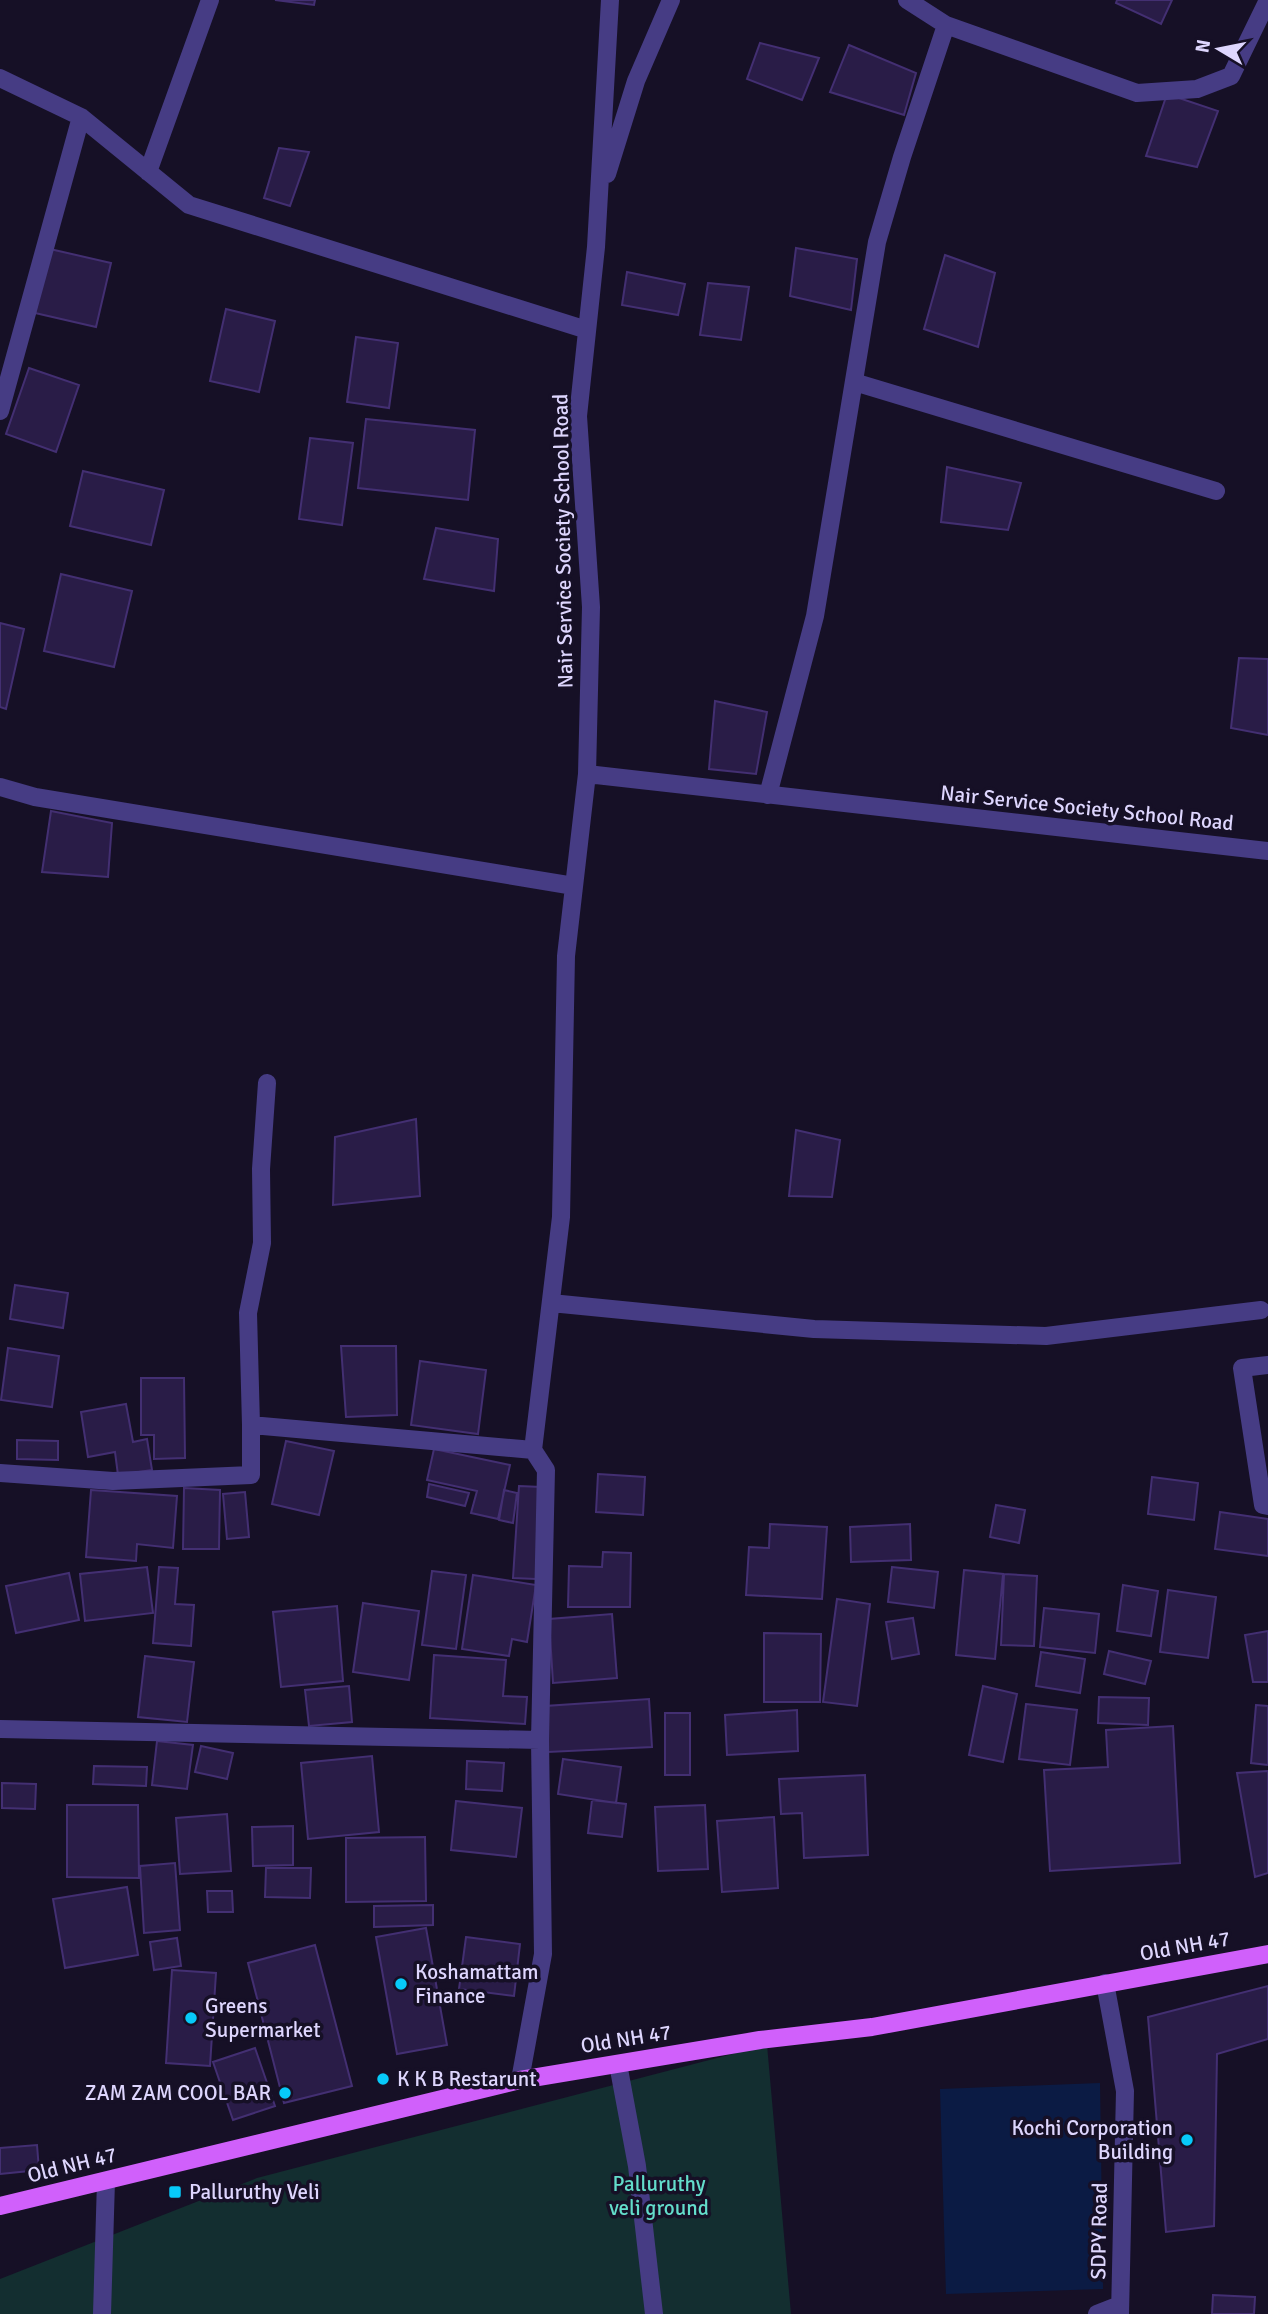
<svg xmlns="http://www.w3.org/2000/svg" width="1268" height="2314" font-family="Signika,sans-serif">
  <style>
    .green { fill: #132e30 }
    .water { fill: #0b1b44 }
    .building { fill: #291c47; stroke: #432f72; stroke-width: 2 }
    .lines { fill: none; stroke-linecap: round; stroke-linejoin: round }
    .minor { stroke: #463c84; stroke-width: 18 }
    .primary { stroke: #d060fb; stroke-width: 18 }
    .poi-dot { fill: #07caf9; stroke: #161026; stroke-width: 2.5 }
    .labels { text-anchor: middle; stroke-width: 7; stroke-linejoin: round; paint-order: stroke }
    .street-label { font-size: 21px; fill: #ded6fe; stroke: #161026 }
    .poi-label { font-size: 21px; fill: #ded6fe; stroke: #161026; text-anchor: start }
    .park-label { font-size: 21px; fill: #63ddcb; stroke: #161026 }
  </style>
  <rect width="100%" height="100%" fill="#161026"/>
  <path class="green" d="M 767,2045 L 791,2314 L 0,2314 L 0,2279 L 257,2178 Z"/>
  <path class="water" d="M 1100,2083 L 1103,2289 L 946,2294 L 940,2089 Z"/>
  <path class="building" d="M 275,0 L 315,0 L 314,5 Z
    M 1117,0 L 1172,0 L 1161,24 L 1116,3 Z
    M 760,43 L 819,58 L 802,100 L 747,79 Z
    M 849,45 L 916,73 L 904,115 L 830,92 Z
    M 1167,94 L 1218,111 L 1197,167 L 1146,156 Z
    M 279,148 L 309,152 L 290,206 L 264,198 Z
    M 796,248 L 857,259 L 851,310 L 790,296 Z
    M 50,249 L 111,263 L 96,327 L 35,313 Z
    M 945,255 L 995,273 L 978,347 L 924,329 Z
    M 627,272 L 685,284 L 678,315 L 622,305 Z
    M 708,283 L 749,287 L 741,340 L 700,335 Z
    M 226,309 L 275,321 L 259,392 L 210,381 Z
    M 356,337 L 398,343 L 389,408 L 347,402 Z
    M 29,368 L 79,385 L 56,452 L 6,434 Z
    M 366,419 L 475,430 L 468,500 L 358,488 Z
    M 310,438 L 353,443 L 342,525 L 299,519 Z
    M 947,467 L 1021,483 L 1008,530 L 941,522 Z
    M 83,471 L 164,490 L 151,545 L 70,526 Z
    M 436,528 L 498,539 L 494,591 L 424,579 Z
    M 61,574 L 132,591 L 114,667 L 44,651 Z
    M 0,623 L 24,629 L 6,709 L 0,707 Z
    M 1239,658 L 1268,659 L 1268,735 L 1231,728 Z
    M 715,701 L 767,712 L 756,774 L 709,769 Z
    M 51,811 L 112,823 L 108,877 L 42,872 Z
    M 416,1119 L 420,1196 L 333,1205 L 335,1137 Z
    M 796,1130 L 840,1140 L 832,1197 L 789,1196 Z
    M 15,1285 L 68,1293 L 63,1328 L 10,1319 Z
    M 341,1346 L 396,1346 L 397,1415 L 346,1417 Z
    M 8,1348 L 59,1356 L 52,1407 L 1,1400 Z
    M 420,1361 L 486,1370 L 478,1434 L 411,1425 Z
    M 141,1378 L 184,1378 L 185,1458 L 154,1459 L 154,1435 L 141,1435 Z
    M 126,1404 L 133,1442 L 147,1439 L 152,1470 L 118,1475 L 115,1452 L 88,1457 L 81,1412 Z
    M 17,1440 L 58,1441 L 58,1460 L 17,1459 Z
    M 286,1441 L 334,1451 L 319,1515 L 272,1504 Z
    M 434,1449 L 510,1465 L 498,1519 L 471,1513 L 477,1491 L 427,1480 Z
    M 598,1474 L 645,1477 L 643,1515 L 596,1512 Z
    M 1152,1477 L 1198,1483 L 1194,1520 L 1148,1514 Z
    M 429,1484 L 469,1493 L 465,1506 L 427,1497 Z
    M 519,1486 L 541,1487 L 536,1579 L 513,1578 Z
    M 184,1488 L 220,1490 L 219,1549 L 183,1549 Z
    M 91,1490 L 177,1496 L 173,1548 L 137,1544 L 136,1561 L 86,1557 Z
    M 504,1490 L 517,1493 L 513,1523 L 499,1520 Z
    M 245,1492 L 249,1537 L 227,1539 L 223,1494 Z
    M 996,1505 L 1025,1510 L 1019,1543 L 990,1537 Z
    M 1220,1512 L 1268,1519 L 1268,1556 L 1215,1549 Z
    M 770,1524 L 827,1527 L 822,1599 L 746,1595 L 749,1547 L 769,1548 Z
    M 910,1524 L 911,1560 L 851,1562 L 850,1527 Z
    M 603,1552 L 631,1553 L 630,1607 L 568,1607 L 569,1566 L 602,1567 Z
    M 147,1567 L 153,1613 L 85,1621 L 80,1574 Z
    M 159,1567 L 178,1568 L 175,1604 L 194,1605 L 191,1646 L 153,1643 Z
    M 892,1567 L 938,1572 L 934,1608 L 888,1602 Z
    M 964,1570 L 1003,1574 L 995,1659 L 956,1655 Z
    M 432,1571 L 466,1575 L 456,1649 L 422,1645 Z
    M 69,1573 L 79,1620 L 16,1633 L 6,1586 Z
    M 1004,1574 L 1037,1576 L 1034,1646 L 1001,1645 Z
    M 473,1575 L 536,1585 L 527,1642 L 512,1639 L 509,1656 L 462,1649 Z
    M 1123,1585 L 1158,1591 L 1151,1636 L 1117,1631 Z
    M 1168,1590 L 1216,1597 L 1208,1658 L 1160,1652 Z
    M 837,1599 L 870,1604 L 857,1706 L 823,1702 Z
    M 363,1603 L 419,1611 L 409,1680 L 353,1672 Z
    M 337,1606 L 343,1681 L 281,1687 L 273,1612 Z
    M 1044,1608 L 1099,1614 L 1095,1653 L 1040,1647 Z
    M 612,1614 L 617,1678 L 553,1683 L 549,1619 Z
    M 913,1618 L 919,1654 L 892,1659 L 886,1622 Z
    M 1268,1631 L 1268,1682 L 1253,1682 L 1245,1635 Z
    M 764,1633 L 821,1634 L 820,1702 L 764,1702 Z
    M 1109,1651 L 1151,1661 L 1145,1684 L 1104,1674 Z
    M 1041,1652 L 1085,1659 L 1080,1693 L 1036,1686 Z
    M 434,1655 L 506,1660 L 503,1696 L 527,1697 L 525,1724 L 430,1718 Z
    M 145,1656 L 194,1662 L 187,1722 L 138,1717 Z
    M 349,1686 L 352,1722 L 309,1726 L 305,1690 Z
    M 983,1686 L 1017,1694 L 1003,1762 L 969,1755 Z
    M 1099,1697 L 1149,1698 L 1148,1725 L 1098,1723 Z
    M 649,1699 L 652,1747 L 548,1752 L 545,1706 Z
    M 1026,1704 L 1077,1710 L 1070,1765 L 1019,1759 Z
    M 1256,1705 L 1268,1706 L 1268,1765 L 1251,1763 Z
    M 797,1710 L 798,1751 L 727,1755 L 725,1715 Z
    M 665,1713 L 690,1713 L 690,1775 L 665,1775 Z
    M 1173,1726 L 1180,1863 L 1050,1871 L 1044,1770 L 1108,1767 L 1106,1730 Z
    M 157,1741 L 193,1745 L 187,1789 L 152,1785 Z
    M 201,1746 L 233,1753 L 227,1779 L 195,1772 Z
    M 372,1756 L 379,1832 L 308,1839 L 301,1763 Z
    M 563,1759 L 621,1767 L 616,1803 L 558,1794 Z
    M 467,1761 L 504,1763 L 502,1791 L 466,1789 Z
    M 94,1766 L 147,1767 L 146,1786 L 93,1784 Z
    M 1268,1771 L 1268,1873 L 1255,1877 L 1237,1773 Z
    M 865,1775 L 868,1855 L 804,1858 L 802,1813 L 781,1814 L 779,1779 Z
    M 2,1783 L 36,1784 L 35,1809 L 2,1808 Z
    M 592,1800 L 626,1804 L 622,1837 L 588,1833 Z
    M 456,1801 L 522,1808 L 516,1857 L 451,1850 Z
    M 67,1805 L 138,1805 L 139,1878 L 67,1877 Z
    M 705,1805 L 708,1869 L 658,1871 L 655,1807 Z
    M 227,1814 L 231,1871 L 180,1874 L 176,1818 Z
    M 774,1817 L 778,1888 L 722,1892 L 717,1821 Z
    M 293,1826 L 293,1865 L 253,1866 L 252,1827 Z
    M 425,1837 L 426,1901 L 346,1902 L 346,1838 Z
    M 175,1863 L 180,1930 L 144,1933 L 140,1866 Z
    M 266,1868 L 311,1868 L 310,1898 L 265,1897 Z
    M 127,1887 L 138,1955 L 65,1968 L 53,1899 Z
    M 207,1891 L 232,1891 L 233,1912 L 208,1912 Z
    M 433,1905 L 433,1925 L 374,1927 L 374,1906 Z
    M 426,1928 L 447,2045 L 397,2054 L 376,1937 Z
    M 466,1937 L 520,1944 L 514,1996 L 459,1989 Z
    M 177,1938 L 181,1966 L 154,1970 L 150,1942 Z
    M 315,1945 L 352,2086 L 284,2103 L 248,1963 Z
    M 172,1970 L 216,1973 L 210,2066 L 166,2063 Z
    M 1268,1986 L 1268,2039 L 1217,2054 L 1214,2226 L 1166,2232 L 1148,2017 Z
    M 255,2048 L 275,2106 L 233,2120 L 213,2062 Z
    M 37,2145 L 39,2170 L 0,2174 L 0,2148 Z
    M 1213,2295 L 1255,2297 L 1254,2314 L 1212,2314 Z"/>
  <g class="lines">
    <path class="minor" d="M 610,0 L 596,247 L 578,416 L 591,607 L 587,774 L 1268,851
      M 946,25 L 1137,93 L 1197,89 L 1231,76 L 1268,0
      M 0,78 L 81,117 L 189,205 L 587,330
      M 148,172 L 210,0
      M 607,174 L 636,81 L 671,0
      M 854,382 L 1216,491
      M 0,411 L 81,117
      M 0,787 L 35,797 L 574,886
      M 768,795 L 815,616 L 877,242 L 902,157 L 946,25 L 907,0
      M 551,1303 L 814,1329 L 1046,1336 L 1261,1310
      M 1268,1365 L 1242,1368 L 1263,1505 L 1268,1506
      M 251,1425 L 248,1313 L 262,1243 L 261,1169 L 267,1083
      M 0,1473 L 113,1481 L 251,1475 L 251,1425 L 533,1450
      M 0,1729 L 540,1740
      M 1105,1983 L 1125,2091 L 1120,2314
      M 618,2064 L 637,2166 L 654,2314
      M 520,2080 L 543,1954 L 540,1740 L 546,1470 L 533,1450 L 561,1217 L 566,956 L 587,774
      M 102,2314 L 106,2181
      M 1097,2314 L 1120,2305"/>
    <path class="primary" d="M 0,2206 L 520,2080 L 760,2040 L 872,2027 L 1268,1954"/>
  </g>
  <g class="poi-dot">
    <circle cx="401" cy="1984" r="7"/>
    <circle cx="191" cy="2018" r="7"/>
    <circle cx="383" cy="2079" r="7"/>
    <circle cx="285" cy="2093" r="7"/>
    <circle cx="1187" cy="2140" r="7"/>
    <rect x="168" y="2185" width="14" height="14" rx="3.5"/>
  </g>
  <g class="labels">
    <g class="street-label">
      <text transform="translate(563 541) rotate(-91)" y="7">Nair Service Society School Road</text>
      <text transform="translate(1087 808) rotate(6)" y="7">Nair Service Society School Road</text>
      <text transform="translate(1185 1946) rotate(-10)" y="7">Old NH 47</text>
      <text transform="translate(626 2039) rotate(-9)" y="7">Old NH 47</text>
      <text transform="translate(72 2165) rotate(-14)" y="7">Old NH 47</text>
      <text transform="translate(1099 2231) rotate(-89)" y="7">SDPY Road</text>
    </g>
    <g class="poi-label">
      <text x="415" y="1979">Koshamattam<tspan x="415" dy="24">Finance</tspan></text>
      <text x="205" y="2013">Greens<tspan x="205" dy="24">Supermarket</tspan></text>
      <text x="397" y="2086">K K B Restarunt</text>
      <text x="271" y="2100" text-anchor="end">ZAM ZAM COOL BAR</text>
      <text x="1173" y="2135" text-anchor="end">Kochi Corporation<tspan x="1173" dy="24">Building</tspan></text>
      <text x="189" y="2199">Palluruthy Veli</text>
    </g>
    <g class="park-label">
      <text x="659" y="2191">Palluruthy<tspan x="659" dy="24">veli ground</tspan></text>
    </g>
  </g>
  <g transform="translate(1219 49) rotate(280)" stroke="#161026" stroke-width="5" paint-order="stroke">
  <path d="M0-5L12 26L0 18L-12 26Z" fill="#ded6fe"/>
  <text y="-10" font-size="19" font-weight="bold" text-anchor="middle" fill="#ded6fe">N</text>
  </g>
</svg>
